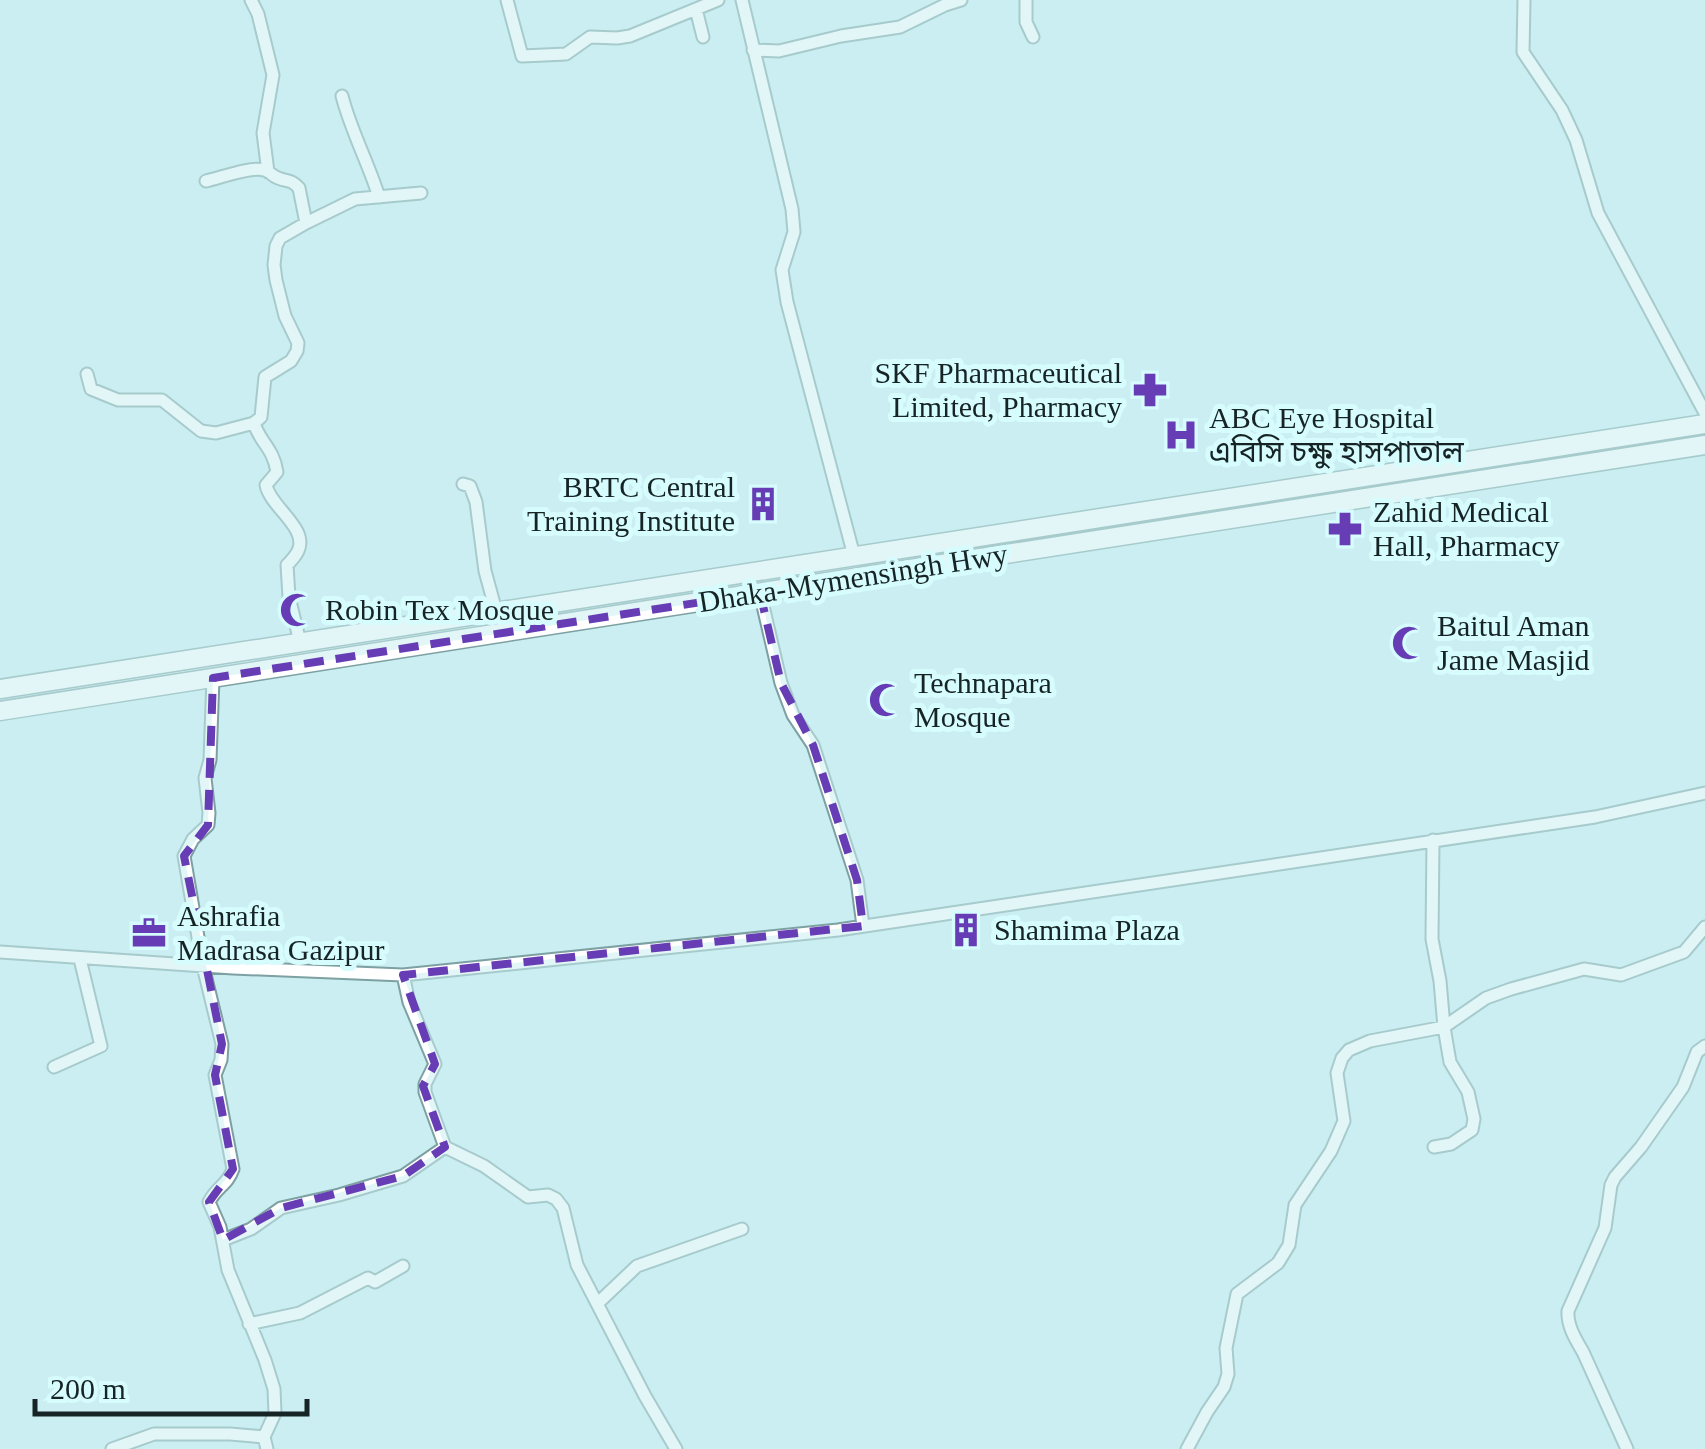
<svg xmlns="http://www.w3.org/2000/svg" width="1705" height="1449" font-family="'Times New Roman','Noto Sans Bengali',serif">
  <rect width="100%" height="100%" fill="#caeef1"/>
  <g fill="none" stroke-linecap="round" stroke-linejoin="round">
    <g stroke="#7da0a2" stroke-width="15">
      <path id="minor" d="M251 0 258 14 273 75 263 133 268 172
        M507 0 522 56 566 54 590 37 617 38 630 36 718 0
        M742 0 792 209 794 232 782 270 787 302 854 556
        M1026 0V22L1033 37
        M1524 0 1523 52 1562 110 1576 140 1598 213 1705 413
        M696 9 703 37
        M753 50 779 51 841 36 900 27 945 5 961 0
        M342 96C351 131 368 162 379 197
        M206 181C220 178 251 166 264 170 272 172 270 175 278 178 288 182 291 179 299 188L306 223
        M87 374 91 389 118 400H162L201 431 216 433 254 423
        M463 484 470 486 476 502 485 571 496 611
        M760 593 781 683 793 715 813 745 857 880 863 926
        M300 642 289 597 287 565C291 561 295 557 298 551 309 528 270 507 266 485L277 472C273 447 260 443 254 423L261 417 265 377 291 361 297 351 298 343 285 316 276 280 274 265 276 246 280 238 306 223 355 199 421 193
        M213 678 210 760 205 778 209 813 208 825 193 839 184 856 203 966 222 1044 221 1060 215 1075 233 1169C227 1186 217 1186 209 1202L220 1227 228 1270 265 1360 274 1389 275 1413 264 1437 267 1449
        M1433 840 1432 939 1440 981 1444 1027 1450 1062 1468 1092 1474 1119 1472 1130 1451 1144 1434 1147
        M0 952 233 968 403 975 838 930 1595 817 1705 793
        M403 975 409 1002 435 1064 425 1084V1092L445 1147
        M54 1067 101 1046 80 959
        M223 1240 251 1229 281 1208 339 1195 403 1176 445 1147 484 1166 528 1197 548 1195 556 1199 563 1208 577 1265 645 1396 676 1449
        M598 1303 637 1266 742 1229
        M249 1324 300 1313 368 1278 375 1282 403 1266
        M112 1449 154 1434H230L264 1437
        M1187 1449 1207 1412 1224 1387 1228 1374 1226 1348 1237 1294 1278 1263 1289 1245 1295 1205 1331 1151 1344 1121 1337 1073 1342 1058 1349 1050 1370 1041 1444 1027 1486 998 1511 989 1584 969 1621 975 1684 952 1705 927
        M1627 1449 1583 1352C1576 1340 1567 1326 1568 1311L1605 1228 1611 1185 1615 1177 1641 1147 1683 1087 1697 1052 1705 1046"/>
    </g>
    <g stroke="#7da0a2" stroke-width="21">
      <path id="highway" d="M0 689 1705 424
        M0 711 1705 445"/>
    </g>
    <use href="#minor" stroke="#fff" stroke-width="11"/>
    <use href="#highway" stroke="#fff" stroke-width="18"/>
  </g>
  <path d="M0 0H1705V1449H0ZM760 593 781 683 813 745 857 880 863 926 403 975 435 1064 423 1086 445 1147 403 1176 281 1208 223 1240 209 1202 233 1169 215 1075 222 1044 184 856 208 825 213 678Z" fill="#caeef1" fill-opacity=".55" fill-rule="evenodd"/>
  <path fill="none" stroke="#673db5" stroke-width="8" stroke-dasharray="20 12" stroke-linejoin="round" d="M760 593 781 683 813 745 857 880 863 926 403 975 435 1064 423 1086 445 1147 403 1176 281 1208 223 1240 209 1202 233 1169 215 1075 222 1044 184 856 208 825 213 678Z"/>
  <defs>
    <g id="pharmacy-bare" transform="scale(2.7)"><path d="M-2-6h4v4h4v4h-4v4h-4v-4h-4v-4h4Z" fill="#673db5" stroke="#d7fcfe" stroke-width="2.5" paint-order="stroke"/></g>
    <g id="hospital-bare" transform="scale(2.7)"><path d="M-5-5h3v3.5h4V-5h3V5h-3V1.5h-4V5h-3Z" fill="#673db5" stroke="#d7fcfe" stroke-width="2.5" paint-order="stroke"/></g>
    <g id="building-bare" transform="scale(2.7)"><path d="M-4-6H4V6H1V3H-1V6H-4ZM-2.5-4.3h1.7v1.8h-1.7ZM.8-4.3h1.7v1.8H.8ZM-2.5-1h1.7V.8h-1.7ZM.8-1h1.7V.8H.8Z" fill="#673db5" stroke="#d7fcfe" stroke-width="2.5" paint-order="stroke"/></g>
    <g id="mosque-bare" transform="scale(2.7)"><path d="M3.5-4.9A6 6 0 1 0 3.5 4.9A5 5 0 1 1 3.5-4.9Z" fill="#673db5" stroke="#d7fcfe" stroke-width="2.5" paint-order="stroke"/></g>
    <g id="office-bare" transform="scale(2.7)"><path d="M-6-3h4V-5.5h4V-3h4V5H-6ZM-1-4.5V-3h2v-1.5ZM-6 0V1H6V0Z" fill="#673db5" stroke="#d7fcfe" stroke-width="2.5" paint-order="stroke"/></g>
  </defs>
  <g fill-rule="evenodd">
    <use href="#pharmacy-bare" x="1150" y="390"/>
    <use href="#hospital-bare" x="1181" y="435"/>
    <use href="#building-bare" x="763" y="504"/>
    <use href="#pharmacy-bare" x="1345" y="529"/>
    <use href="#mosque-bare" x="297" y="610"/>
    <use href="#mosque-bare" x="1409" y="643"/>
    <use href="#mosque-bare" x="886" y="700"/>
    <use href="#building-bare" x="966" y="930"/>
    <use href="#office-bare" x="149" y="933"/>
  </g>
  <g text-anchor="middle" stroke-width="10" stroke-linejoin="round" paint-order="stroke">
    <g font-size="30" fill="#162425" stroke="#d7fcfe" text-anchor="start">
      <text x="1122" y="383" text-anchor="end">SKF Pharmaceutical<tspan x="1122" dy="34">Limited, Pharmacy</tspan></text>
      <text x="1209" y="428">ABC Eye Hospital<tspan x="1209" dy="34">এবিসি চক্ষু হাসপাতাল</tspan></text>
      <text x="735" y="497" text-anchor="end">BRTC Central<tspan x="735" dy="34">Training Institute</tspan></text>
      <text x="1373" y="522">Zahid Medical<tspan x="1373" dy="34">Hall, Pharmacy</tspan></text>
      <text x="325" y="620">Robin Tex Mosque</text>
      <text x="1437" y="636">Baitul Aman<tspan x="1437" dy="34">Jame Masjid</tspan></text>
      <text x="914" y="693">Technapara<tspan x="914" dy="34">Mosque</tspan></text>
      <text x="177" y="926">Ashrafia<tspan x="177" dy="34">Madrasa Gazipur</tspan></text>
      <text x="994" y="940">Shamima Plaza</text>
    </g>
    <g font-size="30" fill="#162425" stroke="#d7fcfe">
      <text transform="translate(853 578) rotate(-9)" y="10">Dhaka-Mymensingh Hwy</text>
    </g>
  </g>
  <path d="M35 1399v15h272v-15" fill="none" stroke="#162425" stroke-width="5"/>
  <text x="50" y="1399" font-size="30" fill="#162425" stroke="#d7fcfe" stroke-width="8" paint-order="stroke">200 m</text>
</svg>
